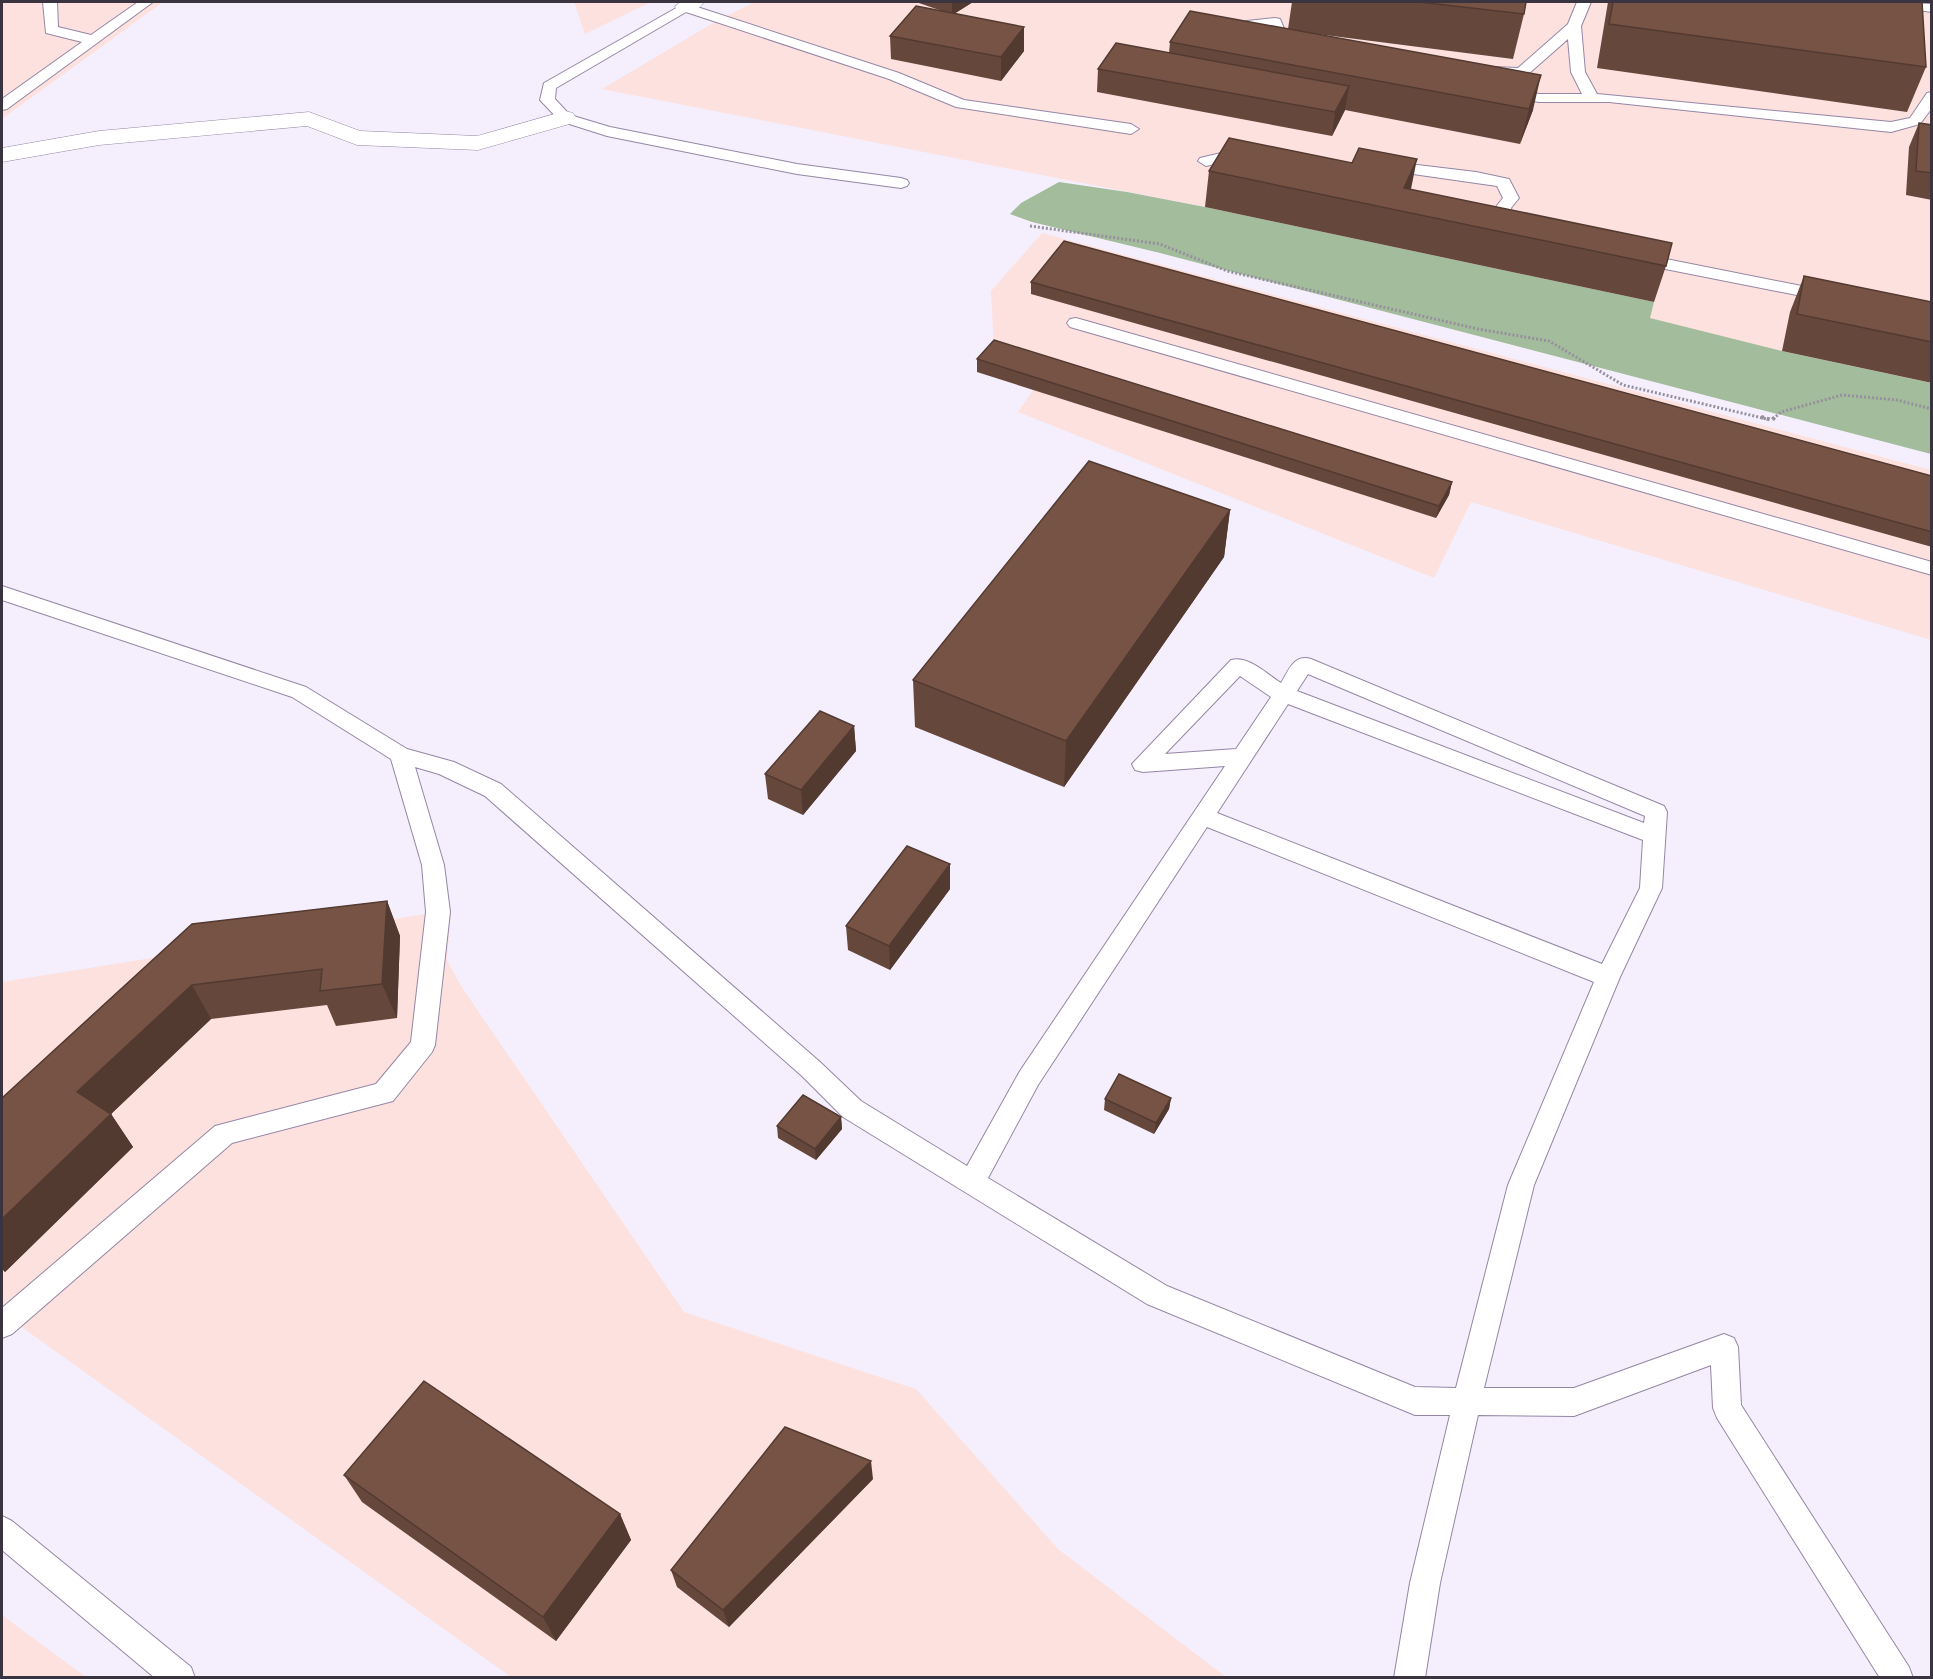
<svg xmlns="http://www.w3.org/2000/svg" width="1933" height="1679" font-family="'Sofia Sans Condensed',sans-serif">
  <rect width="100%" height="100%" fill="#f5effd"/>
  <path fill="#fce1df" d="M2 2H163L2 119Z
    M574 2H651L585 34Z
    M755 2H1931V383L1782 351 1649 318 1653 302 1205 207 602 89 718 20Z
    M1042 233 1931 470V640L1471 502 1434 578 1018 412 1033 390 977 372 994 352 991 291Z
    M438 912H451L447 960 461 986 684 1312 916 1389 1058 1549 1226 1677H511L2 1313V982Z
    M2 1615 86 1677H2Z"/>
  <path fill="#a3bc9c" d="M1059 182 1127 192 1205 207 1654 302 1650 318 1782 351 1931 383V454L1160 253 1032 222 1010 214 1021 203Z"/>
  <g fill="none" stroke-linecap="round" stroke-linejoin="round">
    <g stroke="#9486a5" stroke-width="2">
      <path id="lane" d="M43 2H57L58 27 91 35 138 2H153L7 109 2 110V99L82 42 46 33Z
        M1577 2H1591L1581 26 1585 72 1597 94 1891 122 1910 118 1927 93 1932 92V108L1920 124 1891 132 1609 102H1539L1501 95 1499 92 1506 88 1539 94H1582L1571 72 1568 39 1526 76 1494 75 1487 71 1494 67 1518 68 1568 24Z
        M1882 2 1932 4V12L1889 6Z
        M685 3 899 73 964 100 1131 124 1139 129 1131 134 956 107 889 79 686 12 556 88 555 99 570 115 610 127 797 164 901 178 907 180 909 183 907 186 901 188 797 174 607 136 560 121 540 100 544 83Z
        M1275 18 1280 19 1285 31 1304 36 1306 39 1304 42 1299 43 1274 37 1270 27 1229 31 1222 27 1229 23Z
        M1247 147 1255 152 1252 155 1206 166 1198 161 1200 158Z
        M1384 161 1476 172 1509 179 1519 198 1511 208 1515 224 1524 231 1516 236C1499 232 1498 224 1495 208L1503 198 1497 186 1378 169 1376 166Z
        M1636 253 1827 291 1833 292 1835 296 1833 300 1827 301 1630 262 1628 258Z
        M1076 318 1932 562V575L1070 327 1067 323 1070 319Z
        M2 586 306 687 407 749 454 762 501 784 820 1062 861 1101 967 1166 1020 1071 1225 766 1143 772 1135 770 1132 764 1231 660C1248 655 1267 674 1281 683 1289 670 1294 654 1311 659L1664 806 1667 812 1662 888 1620 977 1534 1185 1484 1388H1574L1724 1334 1734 1338 1738 1347 1741 1405 1909 1667 1913 1678H1880L1717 1418 1713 1408 1711 1365 1574 1416 1478 1415 1440 1583 1425 1678H1394L1410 1583 1450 1415H1415L1147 1304 843 1117 802 1076 485 796 439 774 415 767 444 865 450 912 435 1045 432 1052 393 1101 232 1143 12 1334 2 1338V1308L215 1126 376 1084 411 1042 426 912 422 865 391 759 292 697 2 600ZM1308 674 1645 816 1644 823 1297 691ZM1240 676 1271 697 1236 749 1165 754ZM1288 704 1643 840 1640 888 1602 964 1217 813ZM1207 827 1594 982 1508 1185 1456 1388 1415 1387 1167 1286 988 1178 1038 1085Z
        M2 1516 12 1521 191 1667 195 1678H155L2 1550Z"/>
    </g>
    <g stroke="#9486a5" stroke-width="1">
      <path id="street" d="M680 2H704C698 11 688 14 678 11L675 7Z
        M565 111 573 113 576 118 573 123 478 150 357 145 307 126 99 145 2 162V148L99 131 309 112 360 131 477 136Z"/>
    </g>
    <path stroke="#96909d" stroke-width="3" stroke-dasharray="2 2" stroke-linecap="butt" d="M1030 226 1160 244 1227 271 1478 329 1549 341 1623 385 1767 419
      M1773 419 1781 412 1842 395 1897 400 1932 409"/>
    <path stroke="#96909d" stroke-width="4" stroke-dasharray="3 3" stroke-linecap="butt" d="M1761 417 1772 420 1775 417"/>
    <use href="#lane" fill="#fff" fill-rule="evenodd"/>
    <use href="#street" fill="#fff" fill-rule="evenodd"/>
  </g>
  <path fill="#66473c" d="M916 2H973L954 14 1024 51 1001 81 891 59 890 36 945 12Z
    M1292 2H1526L1524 14 1513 59 1309 33 1533 110 1520 144 1345 110 1332 136 1097 92 1098 69 1169 53 1170 42 1288 29Z
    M1608 2H1922L1926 67 1907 112 1597 68Z
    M1919 123 1932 125V200L1906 195 1909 147Z
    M1209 171 1411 189 1666 266 1654 302 1205 207Z
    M1804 276 1932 302V383L1782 351 1790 312Z
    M1031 282 1932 476V547L1031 294Z
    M977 359 1452 482 1449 495 1436 518 977 372Z
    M1230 510 1224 557 1064 787 915 727 913 680Z
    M854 726 856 751 803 815 768 799 765 774Z
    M950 889 890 970 848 950 846 926Z
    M387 901 400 936 397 1018 336 1026 327 1005 211 1019 111 1114 133 1147 5 1272 2 1269V1098L192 924Z
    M1171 1098 1169 1109 1154 1134 1104 1110 1105 1099Z
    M841 1117 842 1129 816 1160 778 1138 777 1126Z
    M344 1475 620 1514 631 1540 556 1641 362 1502Z
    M873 1479 729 1627 677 1587 671 1570Z"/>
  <path fill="#533a31" d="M952 2H973L952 15Z
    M1024 27V51L1001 81V57Z
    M1541 75 1533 110 1520 144 1529 109Z
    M1349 86 1345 110 1332 136 1335 112Z
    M1417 159 1410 194 1404 188Z
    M1452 482 1449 495 1436 518 1439 506Z
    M1230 510 1224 557 1064 787 1066 741Z
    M854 726 856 751 803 815 801 790Z
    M950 864V889L890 970 889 946Z
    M387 901 400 936 397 1018 382 984Z
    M192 985 211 1019 111 1114 133 1147 5 1272 2 1268V1219L77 1092Z
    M1171 1098 1169 1109 1154 1134 1156 1123Z
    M841 1117 842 1129 816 1160 815 1149Z
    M871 1461 873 1479 729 1627 723 1610Z
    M620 1514 631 1540 556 1641 543 1617Z"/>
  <path fill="#775346" stroke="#533a31" stroke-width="1.5" d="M1419 2H1526L1524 14Z
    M1613 2H1922L1926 67 1609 24Z
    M916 6 1024 27 1001 57 890 36Z
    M1190 11 1541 75 1529 109 1170 42Z
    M1116 43 1349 86 1335 112 1098 69Z
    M1919 123 1932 125V173L1916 171Z
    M1229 138 1352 163 1359 148 1417 159 1404 188 1672 243 1666 266 1209 171Z
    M1064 241 1932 476V532L1031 282Z
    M1804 276 1932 302V342L1797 314Z
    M994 340 1452 482 1439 506 977 359Z
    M1089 461 1230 510 1066 741 913 680Z
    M820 711 854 726 801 790 765 774Z
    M907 846 950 864 889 946 846 926Z
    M387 901 382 984 320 991 322 969 192 985 77 1092 111 1114 2 1219V1098L192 924Z
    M1119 1074 1171 1098 1156 1123 1105 1099Z
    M803 1095 841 1117 815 1149 777 1126Z
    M424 1381 620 1514 543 1617 344 1475Z
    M785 1427 871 1461 723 1610 671 1570Z"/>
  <rect width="1933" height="1679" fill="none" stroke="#3a3441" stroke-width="6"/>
</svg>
